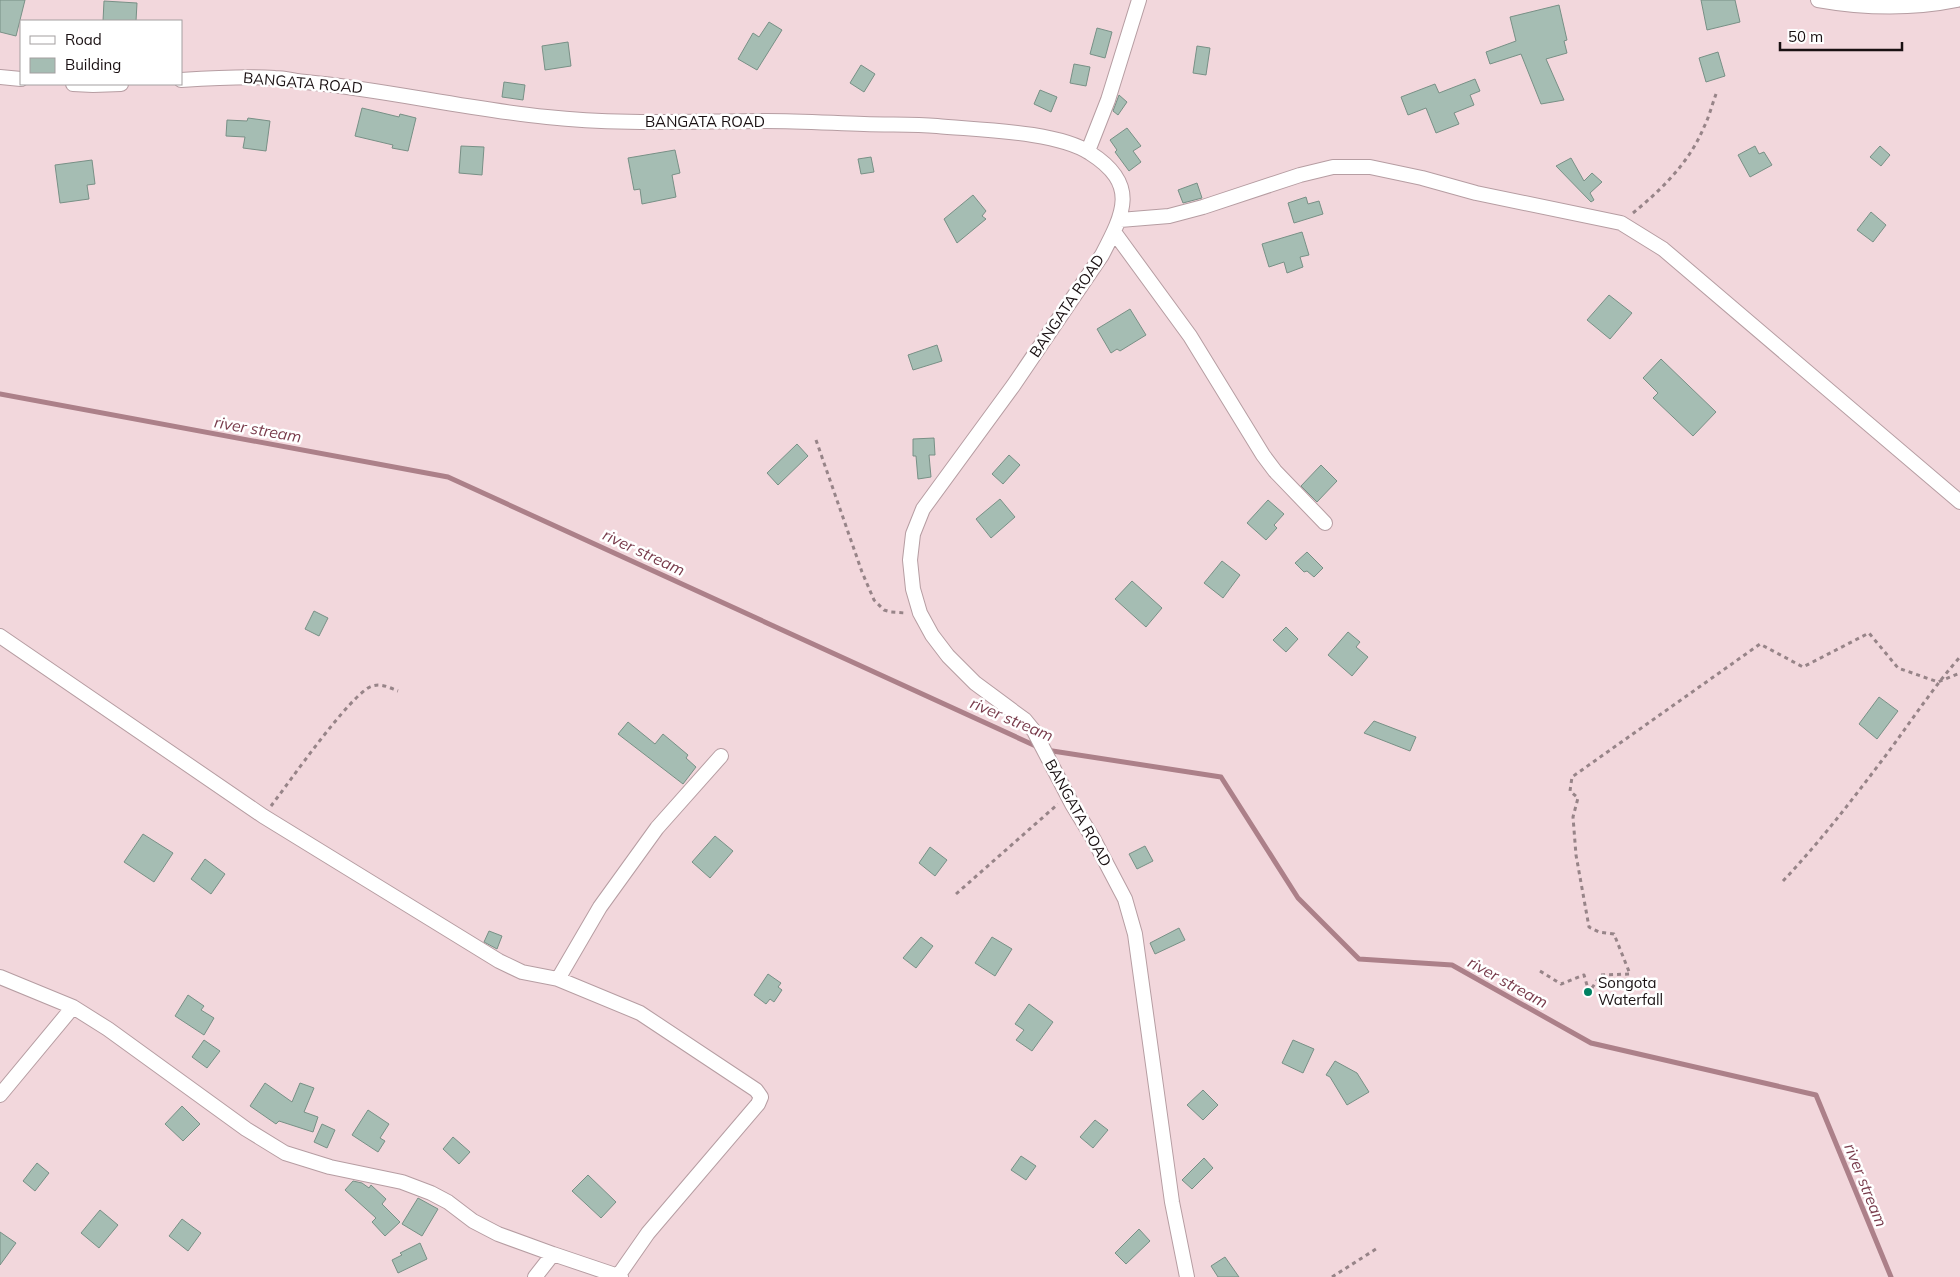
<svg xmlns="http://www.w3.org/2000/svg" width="1960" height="1277" font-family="Mulish,sans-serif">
  <rect width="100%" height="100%" fill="#f2d7dc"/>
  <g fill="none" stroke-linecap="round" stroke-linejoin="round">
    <path stroke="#ac8089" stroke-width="5" d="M0 394 448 477 1038 747
      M1046 750 1221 777 1298 898 1359 959 1452 965 1591 1043 1816 1095 1891 1277"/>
  </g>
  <path fill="#a5bdb3" stroke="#789086" d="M0 0H25L16 36 0 32Z
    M1701 0H1735L1740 22 1707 30Z
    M104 1 137 3 136 21H103Z
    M1559 5 1567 40 1564 41 1567 53 1546 59 1564 100 1541 104 1521 54 1490 64 1486 52 1516 41 1510 17Z
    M769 22 782 30 757 70 738 59 753 33 759 37Z
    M1097 28 1112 32 1105 58 1090 54Z
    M568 42 571 66 545 70 542 46Z
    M1197 46 1210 48 1206 75 1193 73Z
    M1718 52 1725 76 1706 82 1699 58Z
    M1074 64 1090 67 1086 86 1070 83Z
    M861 65 875 74 864 92 850 83Z
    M1475 79 1480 91 1470 95 1474 105 1454 113 1459 124 1436 133 1426 108 1408 115 1401 97 1435 84 1439 93Z
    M504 82 525 85 523 100 502 97Z
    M1040 90 1057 97 1051 112 1034 104Z
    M1119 95 1127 102 1118 115 1113 111Z
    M362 108 399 117 400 114 416 118 408 151 392 148 393 145 355 136Z
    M248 118 270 121 266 151 243 148 245 137 226 136 227 120 247 121Z
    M1127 128 1141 146 1133 151 1141 162 1129 171 1115 152 1117 150 1110 140Z
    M461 146 484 147 482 175 459 173Z
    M1755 146 1759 154 1764 152 1772 165 1750 177 1738 155Z
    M1880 146 1890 155 1881 166 1870 157Z
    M675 150 680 173 672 175 676 197 642 204 640 189 634 190 628 158Z
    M871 157 874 172 861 174 858 159Z
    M1571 158 1584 181 1592 173 1602 182 1590 193 1594 200 1591 202 1556 166Z
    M92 160 95 184 87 185 89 199 60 203 55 165Z
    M1197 183 1202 198 1183 203 1178 190Z
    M973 195 986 211 982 216 986 219 957 243 944 219Z
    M1306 197 1308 204 1319 201 1323 214 1294 223 1288 203Z
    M1871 212 1886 225 1873 242 1857 230Z
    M1302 232 1309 255 1300 257 1303 267 1287 273 1284 262 1269 267 1262 244Z
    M1609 295 1632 313 1610 339 1587 320Z
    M1130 309 1146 335 1120 351 1117 349 1111 353 1097 329Z
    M937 345 942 361 913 370 908 355Z
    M1661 359 1716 412 1693 436 1653 398 1658 393 1643 378Z
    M934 438 935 455H929L931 477 918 479 916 456H913V439Z
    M797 444 808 456 778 485 767 473Z
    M1009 455 1020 465 1003 484 992 474Z
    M1321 465 1337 481 1317 502 1301 486Z
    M1000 499 1015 517 991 538 976 519Z
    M1268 500 1284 514 1274 525 1277 528 1266 540 1247 523Z
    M1307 552 1323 568 1314 577 1307 571 1304 572 1295 563Z
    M1222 561 1240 575 1223 598 1204 583Z
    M1132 581 1162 608 1146 627 1115 599Z
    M314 611 328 618 319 636 305 629Z
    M1286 627 1298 639 1286 652 1273 640Z
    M1348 632 1360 642 1356 647 1368 657 1352 676 1328 655Z
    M1879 697 1898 711 1877 739 1859 724Z
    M1374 721 1416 737 1410 751 1364 733Z
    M628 722 655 744 663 734 688 755 686 758 696 767 683 784 618 734Z
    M143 834 173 853 154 882 124 862Z
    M715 836 733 851 710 878 692 862Z
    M1145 846 1153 861 1137 869 1129 854Z
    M930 847 947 860 935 876 919 863Z
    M205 859 225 874 211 894 191 879Z
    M1179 928 1185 940 1155 954 1150 943Z
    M489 931 502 936 497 949 484 942Z
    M921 937 933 946 916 968 903 958Z
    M992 937 1012 949 995 976 975 963Z
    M768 974 781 983 778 987 782 990 774 1002 770 999 766 1004 754 995Z
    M188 995 204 1006 201 1010 214 1018 204 1035 175 1016Z
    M1029 1004 1053 1022 1032 1051 1016 1040 1024 1030 1015 1024Z
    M204 1040 220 1051 207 1068 192 1057Z
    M1293 1040 1314 1049 1303 1073 1282 1063Z
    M1335 1061 1357 1073 1369 1092 1347 1105 1330 1077 1326 1075Z
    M265 1083 292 1102 300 1083 314 1088 304 1112 318 1117 313 1132 279 1121 276 1124 250 1106Z
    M1203 1090 1218 1105 1203 1120 1187 1105Z
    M182 1106 200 1124 183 1141 165 1124Z
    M368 1110 389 1124 380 1138 385 1141 378 1152 352 1135Z
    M1095 1120 1108 1130 1093 1148 1080 1137Z
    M322 1124 335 1130 327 1148 314 1142Z
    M453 1137 470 1152 459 1164 443 1149Z
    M1021 1156 1036 1166 1026 1180 1011 1170Z
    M1204 1158 1213 1168 1192 1189 1182 1180Z
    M37 1163 49 1173 35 1191 23 1181Z
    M588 1175 616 1202 601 1218 572 1191Z
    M353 1181 362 1183 369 1188 371 1185 386 1199 382 1204 400 1222 385 1236 372 1222 376 1218 345 1190Z
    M418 1198 438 1209 422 1236 402 1224Z
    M100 1210 118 1225 99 1248 81 1233Z
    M182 1219 201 1233 188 1251 169 1236Z
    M1139 1229 1150 1241 1126 1264 1115 1253Z
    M0 1232 16 1243 0 1265Z
    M420 1243 427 1259 398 1273 392 1260 402 1255 400 1253Z
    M1225 1257 1239 1277H1218L1211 1266Z"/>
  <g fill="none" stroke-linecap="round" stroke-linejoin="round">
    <g stroke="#b69da2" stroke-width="16">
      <path id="minor" d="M1818 0C1863 8 1913 9 1957 0
        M0 77 21 79
        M181 80C212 78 244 76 275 78 285 78 295 81 306 82 387 90 466 109 547 117 620 125 693 121 766 121 799 121 832 123 864 124 889 125 913 124 937 126 978 130 1057 131 1090 153 1139 184 1124 213 1102 255L1013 386 923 509 913 534 910 560 913 589 920 613 932 635 948 656 975 683 1025 720 1034 731 1072 804 1094 840 1125 899 1135 934 1172 1202 1187 1277
        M73 84 93 85 121 84
        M1088 151 1108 100 1139 0
        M1120 220 1169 216 1203 207 1300 175 1333 167H1370L1422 178 1476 193 1621 223 1663 249 1960 502
        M1114 232 1190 336 1263 455 1275 471 1325 523
        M0 636 263 816 499 961 522 972 558 979 640 1013 756 1090 761 1097 758 1104 648 1233 618 1276
        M0 977 73 1007 108 1029 246 1129 285 1153 330 1167 402 1182 431 1193 448 1202 473 1221 498 1234 553 1254 621 1277
        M558 979 600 907 657 828 721 756
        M0 1095 73 1007
        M535 1277 553 1254"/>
    </g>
    <path stroke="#978488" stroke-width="3" stroke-dasharray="4 4" stroke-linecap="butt" d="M1633 213C1662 189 1689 163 1704 127 1709 117 1712 105 1716 94
      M816 440 862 572 874 600 884 610 891 612 905 613
      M271 806C288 784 351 693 372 686 382 683 390 688 398 691
      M1783 881C1818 844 1849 804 1880 763 1907 728 1930 691 1960 657
      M956 894 1058 804
      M1540 971 1561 984 1584 975 1589 992 1601 975 1630 974 1614 934 1599 932 1589 927 1576 855 1573 817 1578 798 1570 791 1572 777 1760 644 1803 667 1869 633 1898 668 1938 682 1960 673
      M1332 1277 1376 1249"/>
    <use href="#minor" stroke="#fff" stroke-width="14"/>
  </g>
  <circle fill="#008162" stroke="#fff" stroke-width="2" cx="1588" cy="992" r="5"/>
  <g text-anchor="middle" stroke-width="5" stroke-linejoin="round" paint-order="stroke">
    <g font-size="15" fill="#191012" stroke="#fff">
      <text transform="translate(303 83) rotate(5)" y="5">BANGATA ROAD</text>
      <text x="705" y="127">BANGATA ROAD</text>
      <text transform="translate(1067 306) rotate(-56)" y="5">BANGATA ROAD</text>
      <text transform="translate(1078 813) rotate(61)" y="5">BANGATA ROAD</text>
    </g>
    <g font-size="15" fill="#191012" stroke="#fff" text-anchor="start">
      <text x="1598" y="988">Songota<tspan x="1598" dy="17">Waterfall</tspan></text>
    </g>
    <g font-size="16" font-style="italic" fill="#783b4b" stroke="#fff">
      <text transform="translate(258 429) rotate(10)" y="6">river stream</text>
      <text transform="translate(644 552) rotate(25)" y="6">river stream</text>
      <text transform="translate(1012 719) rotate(23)" y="6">river stream</text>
      <text transform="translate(1508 982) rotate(29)" y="6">river stream</text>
      <text transform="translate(1866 1185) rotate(68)" y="6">river stream</text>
    </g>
  </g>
  <rect x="20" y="20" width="162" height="65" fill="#ffffff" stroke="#a39fa0"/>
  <rect x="30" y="36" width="25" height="8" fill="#ffffff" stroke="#a39fa0"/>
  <text x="65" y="45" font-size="15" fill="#191012">Road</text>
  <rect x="30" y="58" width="25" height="15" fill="#a5bdb3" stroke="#a39fa0"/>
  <text x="65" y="70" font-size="15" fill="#191012">Building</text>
  <path d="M1780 42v8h122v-8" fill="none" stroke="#191012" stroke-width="2.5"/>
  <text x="1788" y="42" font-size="15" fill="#191012" stroke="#ffffff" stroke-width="4" paint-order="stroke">50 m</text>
</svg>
